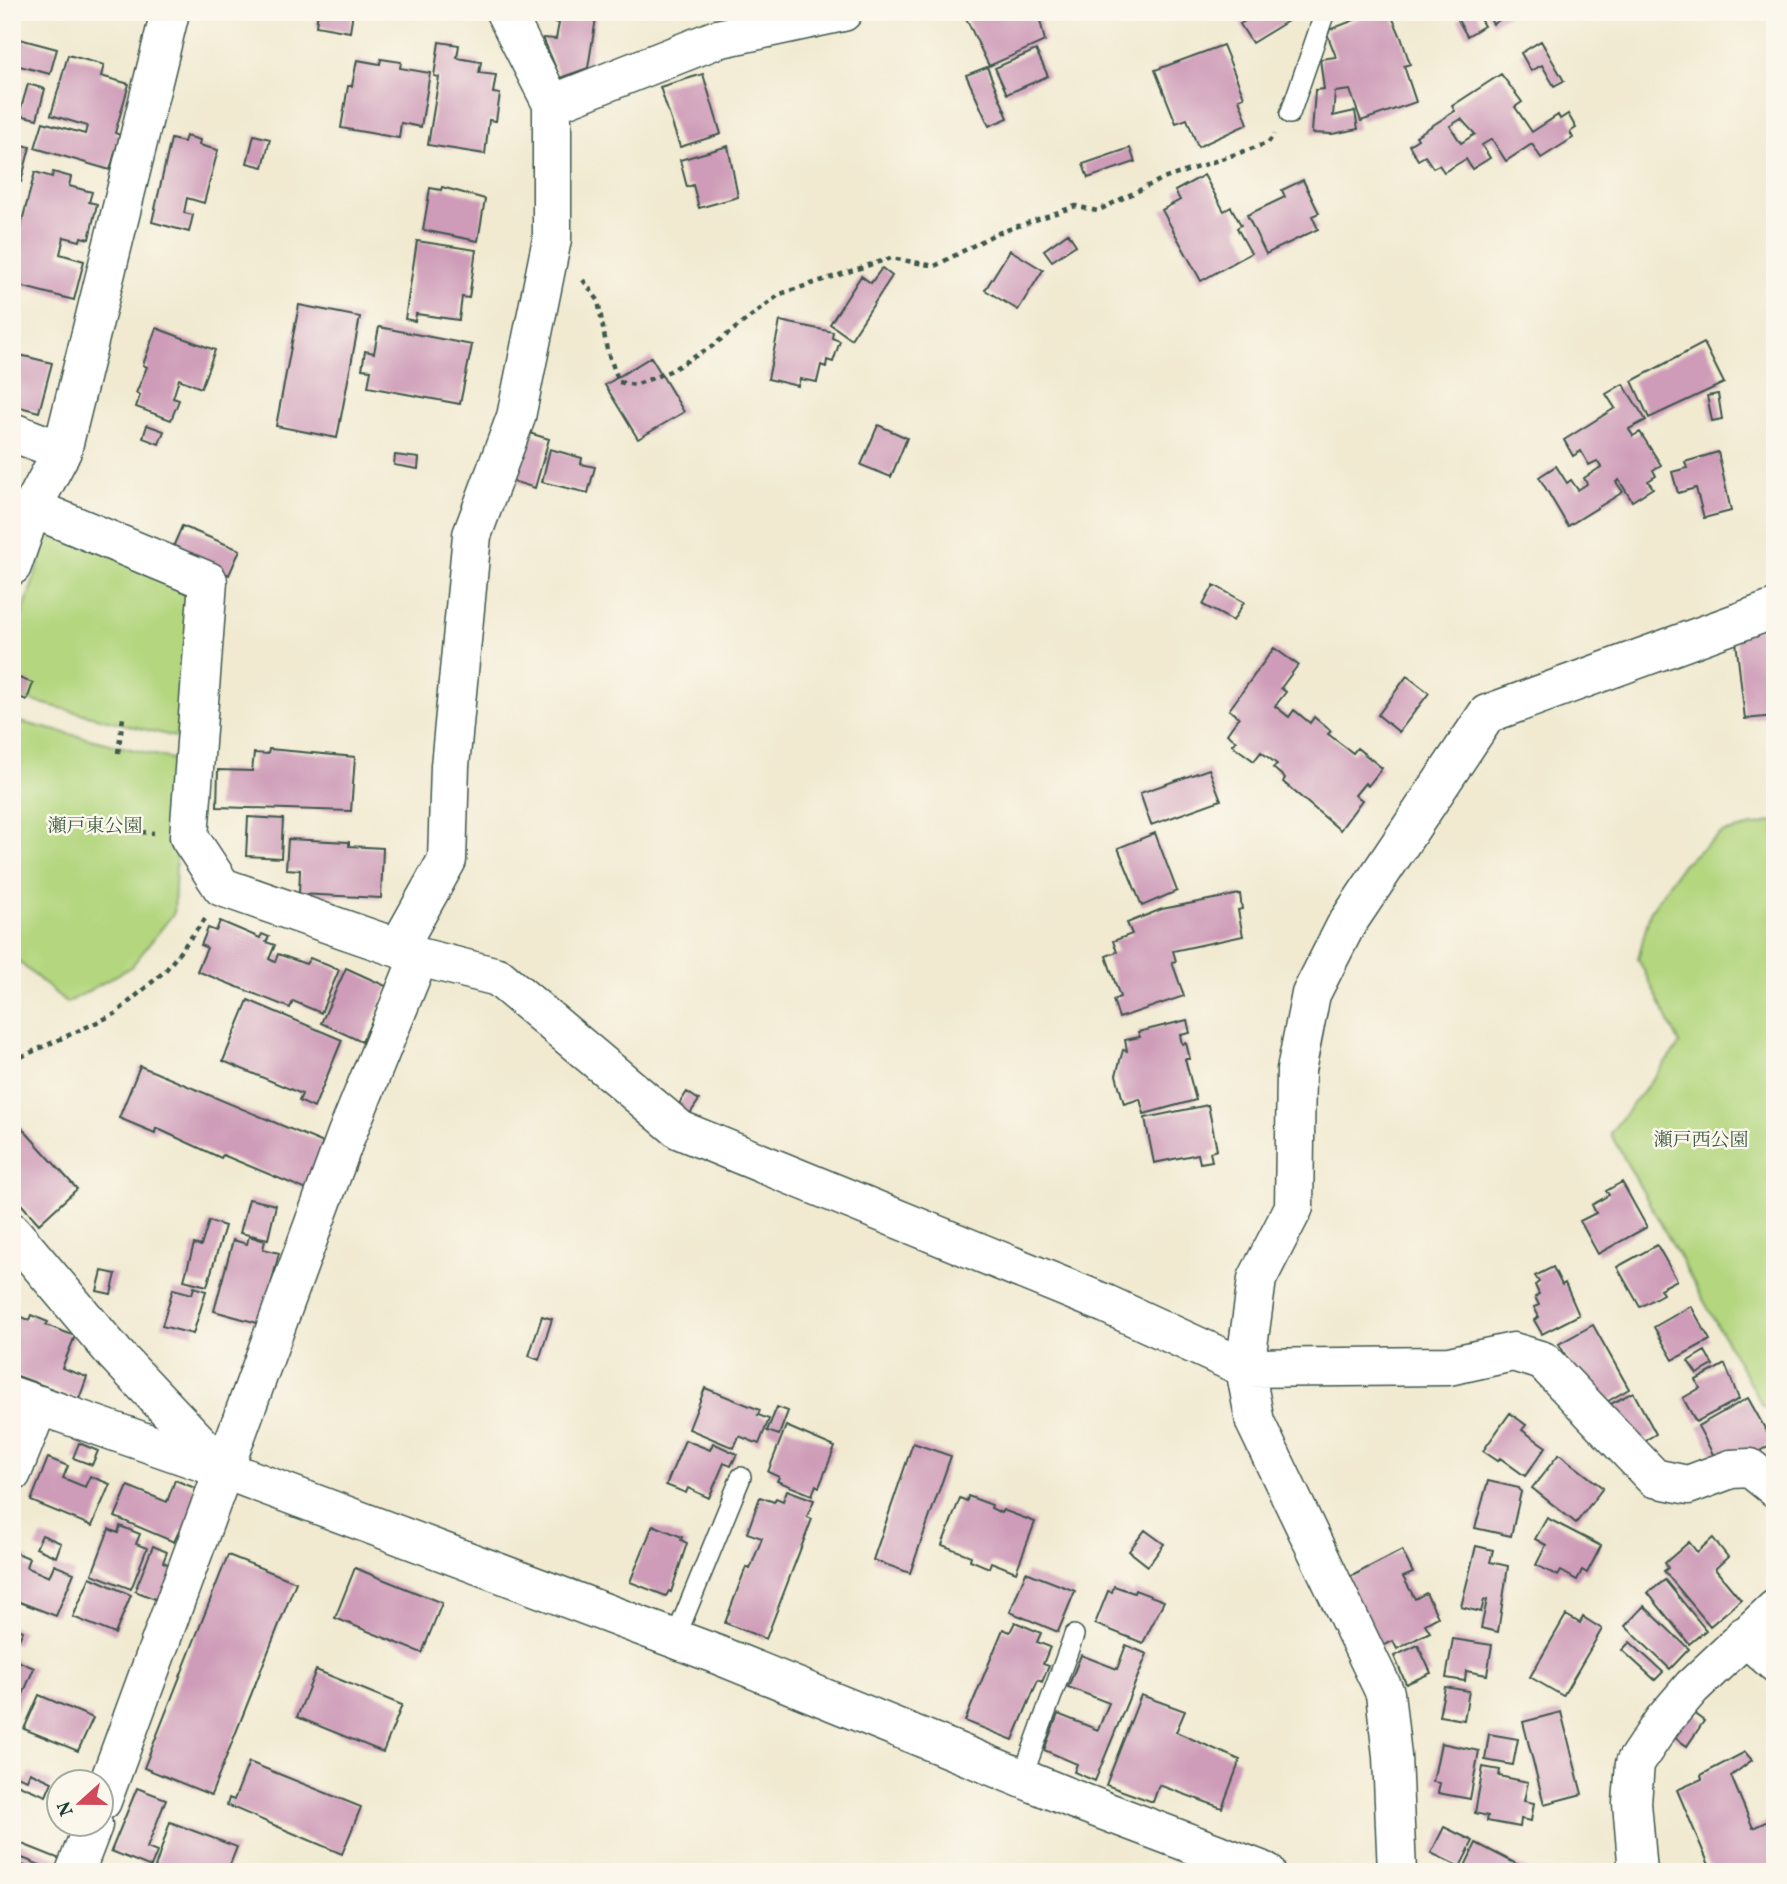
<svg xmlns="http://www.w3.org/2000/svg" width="1787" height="1884" font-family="Vollkorn,'Noto Serif JP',serif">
  <rect width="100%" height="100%" fill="#fbf7ec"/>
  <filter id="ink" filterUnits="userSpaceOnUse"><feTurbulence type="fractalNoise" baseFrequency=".0143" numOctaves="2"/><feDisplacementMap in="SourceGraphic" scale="14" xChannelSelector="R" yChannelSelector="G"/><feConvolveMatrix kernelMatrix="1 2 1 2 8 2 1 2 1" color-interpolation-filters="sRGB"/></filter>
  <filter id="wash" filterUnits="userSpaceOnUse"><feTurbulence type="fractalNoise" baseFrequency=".00686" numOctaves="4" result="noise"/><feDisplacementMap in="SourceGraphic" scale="28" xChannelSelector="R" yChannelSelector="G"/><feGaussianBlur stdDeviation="1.57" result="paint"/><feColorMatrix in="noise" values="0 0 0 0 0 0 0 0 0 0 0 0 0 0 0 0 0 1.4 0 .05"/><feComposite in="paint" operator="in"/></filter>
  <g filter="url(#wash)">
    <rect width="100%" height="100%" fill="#f1ead1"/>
    <path fill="#b3d67e" stroke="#698a59" stroke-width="2" d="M51 526 197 597 183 739 12 696V647Z
      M12 720 180 761 174 913 131 967 67 1003 12 956Z
      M1775 821V1413L1762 1405 1610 1133 1680 1044 1638 959 1650 912 1682 864 1722 833Z"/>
    <g id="blocks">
      <path fill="#ce9bb8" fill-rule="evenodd" d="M318 12H353L350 32 316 26Z
        M549 12H597L588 68 560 78 543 38 556 39 559 23 548 21Z
        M963 12H1038L1045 41 989 66Z
        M1260 12H1283L1288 21 1252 43 1240 24Z
        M1375 12H1390L1401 37 1410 64 1404 66 1416 102 1361 121 1350 90 1335 92 1333 116 1355 111 1358 129 1332 134 1312 133 1315 90 1324 89 1320 59 1336 57 1326 31Z
        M1470 12H1476L1484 26 1467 36 1458 20Z
        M1486 12H1512L1493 24Z
        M12 37 57 49 50 74 12 64Z
        M1541 41 1564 81 1554 86 1542 65 1531 71 1521 53Z
        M439 42 459 45 457 58 481 62 479 73 496 75 493 93 500 94 496 121 489 120 485 154 428 145 439 77 434 76Z
        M1223 45 1244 97 1239 99 1248 124 1198 147 1187 119 1176 123 1155 70Z
        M1036 50 1048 76 1007 94 995 68Z
        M68 55 104 65 101 76 129 84 115 133 120 135 110 170 35 148 43 122 85 134 87 126 51 115Z
        M381 59 401 62 400 68 430 73 421 127 401 123 399 138 341 128 348 86H352L357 60 380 64Z
        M987 67 1008 118 989 126 966 75Z
        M703 74 721 134 680 147 660 87Z
        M1501 74 1522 102 1515 107 1532 132 1558 115 1560 119 1568 114 1576 128 1570 132 1573 138 1541 158 1532 144 1506 161 1492 139 1482 145 1490 158 1472 169 1466 159 1444 172 1439 165 1433 168 1425 156 1418 160 1409 145 1418 139 1416 136 1455 111 1452 106ZM1461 119 1475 134 1461 143 1450 126Z
        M28 84 45 89 37 119 19 115Z
        M254 135 270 139 263 167 247 163Z
        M186 136 200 140 199 145 218 150 204 203 187 198 184 213 193 215 189 232 152 222 171 139 184 142Z
        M12 142 30 147 21 182 12 179Z
        M728 146 738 197 699 208 693 185 687 187 680 160Z
        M1130 148 1135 162 1088 178 1083 164Z
        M35 172 52 177 53 172 71 177 69 186 92 192 89 202 97 204 89 239 81 237 80 241 64 237 60 254 84 261 74 300 12 284V259Z
        M1204 175 1224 211 1231 207 1241 225 1237 228 1251 253 1201 281 1162 210 1180 200 1175 191Z
        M1303 180 1319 213 1312 216 1318 229 1266 254 1247 215 1285 197 1282 190Z
        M442 187 485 199 478 241 423 230 430 188 441 190Z
        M1068 233 1076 245 1052 261 1044 250Z
        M417 241 476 250 469 298 462 297 459 320 416 314 415 321 405 319Z
        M1010 250 1043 270 1018 310 985 290Z
        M882 268 892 276 851 339 830 324 861 276 871 283Z
        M299 305 360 317 337 438 276 426Z
        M780 321 833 332 832 338 840 341 833 362 827 360 826 367 821 365 817 382 800 379 798 386 768 379Z
        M379 327 472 345 460 404 368 387 371 370 362 369 365 351 374 353Z
        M156 328 215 350 201 388 179 379 173 398 179 400 171 420 136 407 140 395 136 393 147 367 143 365Z
        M1704 343 1724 383 1649 418 1632 381Z
        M12 353 52 363 39 412 12 405Z
        M651 357 684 412 638 439 605 385Z
        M1623 384 1646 420 1629 429 1633 436 1640 432 1661 465 1653 470 1656 476 1648 481 1653 488 1632 501 1619 480 1616 482 1623 492 1568 526 1539 477 1556 466 1567 483 1571 480 1578 490 1587 484 1584 478 1601 467 1597 461 1589 465 1581 451 1573 456 1564 440 1615 408 1606 394Z
        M1718 394 1722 419 1712 421 1707 396Z
        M147 425 164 431 159 444 143 438Z
        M502 425 549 439 535 488 487 473Z
        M878 425 907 438 891 477 861 465Z
        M550 449 582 458 581 464 595 467 588 493 542 482Z
        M1718 452 1731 511 1704 518 1696 488 1678 493 1672 472 1687 468 1685 462Z
        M395 455 419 458 418 469 394 465Z
        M182 526 240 550 229 575 173 547Z
        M1214 585 1244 602 1233 621 1203 605Z
        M1775 627V716L1745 719 1735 632Z
        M1274 648 1298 665 1281 688 1286 692 1275 706 1289 717 1294 710 1310 723 1314 717 1331 731 1328 734 1353 753 1357 748 1382 768 1368 786 1365 783 1355 795 1362 800 1340 830 1283 782 1285 778 1273 768 1277 764 1261 752 1254 761 1232 745 1236 741 1227 734 1239 717 1229 710Z
        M1407 676 1429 693 1399 732 1378 715Z
        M19 678 33 683 27 700 13 695Z
        M269 749 355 757 351 811 217 807 218 770 252 771 254 753 268 754Z
        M1209 769 1221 800 1151 825 1140 793Z
        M248 817 283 819 281 858 246 856Z
        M1155 833 1177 891 1142 906 1118 848Z
        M288 839 349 842V846L383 848 381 898 299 894 300 870 286 869Z
        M1240 894 1242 909 1238 910 1243 936 1173 951 1176 961 1172 962 1184 996 1119 1018 1113 1000 1120 997 1106 956 1117 952 1113 941 1132 934 1127 923 1162 909Z
        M220 921 260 938 262 934 269 937 266 942 275 945 269 959 275 962 278 954 306 964 310 958 339 970 321 1013 293 1001 290 1008 197 971 207 948 201 945 208 928 216 931Z
        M346 968 388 987 362 1042 321 1023Z
        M248 1000 342 1040 314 1108 299 1101 302 1094 223 1061Z
        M1187 1020 1190 1033 1180 1035 1182 1044 1186 1043 1190 1059H1185L1196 1100 1144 1114 1140 1099 1124 1104 1116 1075 1123 1050 1127 1051 1125 1040 1140 1037 1138 1032Z
        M140 1066 326 1144 307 1190 223 1155 221 1158 156 1128 155 1133 119 1118Z
        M687 1092 699 1100 685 1121 673 1113Z
        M1208 1105 1217 1150 1210 1152 1212 1161 1200 1163 1198 1154 1154 1163 1145 1118Z
        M12 1117 77 1189 39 1224 12 1194Z
        M1622 1182 1647 1227 1598 1254 1580 1221 1596 1213 1592 1205 1609 1195 1606 1191Z
        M249 1199 276 1205 268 1239 240 1233Z
        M209 1221 225 1226 207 1286 184 1280 194 1244 201 1246Z
        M249 1236 265 1241 263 1249 279 1253 261 1324 214 1311 233 1240 247 1244Z
        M1657 1245 1677 1280 1660 1289 1663 1294 1640 1307 1617 1267Z
        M1553 1267 1562 1285 1565 1283 1579 1315 1542 1334 1534 1320 1539 1317 1534 1307 1539 1305 1535 1297 1539 1294 1535 1285 1539 1282 1535 1276Z
        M102 1271 116 1274 111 1294 97 1291Z
        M194 1287 206 1291 193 1334 162 1326 173 1289 192 1294Z
        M1691 1306 1710 1340 1673 1360 1654 1327Z
        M12 1313 29 1320 31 1315 48 1322 46 1325 75 1336 62 1368 87 1377 79 1399 12 1374Z
        M542 1316 552 1319 539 1360 529 1356Z
        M1593 1325 1629 1389 1603 1404 1589 1398 1559 1344Z
        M1705 1351 1713 1365 1697 1374 1688 1361Z
        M1725 1364 1739 1399 1696 1422 1683 1398 1700 1388 1696 1380Z
        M705 1388 760 1410 758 1415 769 1419 759 1444 739 1436 734 1448 689 1429Z
        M1633 1392 1656 1434 1644 1441 1607 1406Z
        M1748 1398 1773 1443 1723 1473 1698 1426Z
        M777 1407 788 1411 779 1435 767 1431Z
        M1510 1413 1526 1425 1522 1430 1546 1447 1525 1476 1500 1458 1498 1461 1483 1451Z
        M786 1426 835 1447 819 1487 816 1485 812 1495 777 1481 779 1477 768 1472Z
        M685 1440 710 1450 713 1443 737 1454 731 1466 724 1463 709 1498 688 1488 686 1493 666 1485Z
        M79 1443 98 1451 92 1465 73 1458Z
        M913 1443 951 1456 910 1573 873 1560Z
        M1559 1454 1603 1488 1576 1523 1532 1488Z
        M48 1458 68 1466 63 1478 85 1487 90 1476 110 1484 92 1526 31 1501Z
        M175 1480 205 1492 191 1534 180 1529 174 1542 115 1517 128 1486 167 1502Z
        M1488 1481 1519 1488 1521 1492 1511 1536 1475 1528Z
        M787 1490 814 1500 807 1517 812 1519 766 1639 725 1623 746 1567 750 1569 762 1538 747 1533 760 1497 774 1502 776 1498 783 1501Z
        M968 1496 992 1505 991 1508 1001 1513 1003 1510 1035 1522 1016 1572 991 1562 989 1568 970 1560 971 1556 942 1545 960 1498 967 1501Z
        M1547 1518 1601 1546 1587 1573 1582 1570 1577 1580 1561 1571 1558 1576 1536 1565 1546 1545 1535 1539Z
        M653 1525 682 1537 681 1540 687 1543 671 1592 669 1591 666 1596 630 1582Z
        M120 1526 140 1534 136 1544 147 1548 131 1589 92 1574 109 1529 118 1533Z
        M1145 1530 1164 1544 1148 1566 1129 1551Z
        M42 1535 61 1543 56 1557 36 1548Z
        M1713 1538 1728 1557 1715 1569 1741 1600 1710 1626 1664 1571 1668 1568 1665 1563 1689 1542 1697 1552Z
        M153 1546 167 1552 163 1562 174 1567 170 1605 135 1591Z
        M1476 1546 1493 1550 1490 1562 1508 1566 1498 1632 1481 1628 1487 1600H1484L1481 1612 1461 1607Z
        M1402 1550 1413 1573 1403 1577 1415 1599 1426 1593 1438 1617 1425 1624 1430 1632 1397 1649 1393 1641 1379 1648 1344 1580Z
        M12 1551 29 1558 26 1567 49 1577 54 1565 74 1573 56 1616 12 1599Z
        M228 1555 296 1582 211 1795 144 1768Z
        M355 1568 442 1603 422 1653 335 1618Z
        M1026 1572 1075 1591 1058 1632 1010 1612Z
        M90 1577 131 1595 115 1634 73 1617Z
        M1665 1580 1706 1630 1689 1644 1648 1593Z
        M1114 1586 1134 1593 1135 1590 1164 1601 1143 1643 1095 1624 1108 1591 1112 1592Z
        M1644 1606 1689 1649 1670 1669 1625 1626Z
        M1566 1615 1580 1623 1583 1617 1602 1629 1563 1696 1530 1677Z
        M1015 1622 1041 1633 1037 1642 1050 1647 1043 1664 1049 1666 1042 1682 1038 1680 1013 1740 965 1721 1003 1629 1010 1632Z
        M12 1626 23 1631 17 1644 12 1642Z
        M1453 1639 1492 1645 1487 1675 1466 1671 1465 1681 1446 1678Z
        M1630 1642 1663 1672 1655 1680 1622 1650Z
        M1126 1645 1147 1654 1095 1781 1074 1772 1077 1764 1044 1750 1058 1714 1098 1730 1109 1703 1068 1687 1081 1655 1117 1669Z
        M1418 1645 1431 1673 1406 1684 1394 1656Z
        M13 1659 34 1668 16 1711 12 1709Z
        M316 1670 402 1705 383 1752 297 1717Z
        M1445 1687 1469 1691 1464 1720 1439 1716Z
        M39 1695 93 1718 78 1751 24 1729Z
        M1141 1695 1185 1711 1176 1732 1240 1760 1222 1808 1159 1785 1153 1802 1106 1785Z
        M1689 1710 1704 1721 1687 1746 1671 1735Z
        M1561 1712 1582 1794 1544 1804 1523 1722Z
        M1489 1734 1518 1739 1513 1765 1485 1760Z
        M1441 1743 1479 1751 1470 1799 1438 1793 1440 1783 1433 1782Z
        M1745 1752 1752 1760 1731 1776 1753 1828 1772 1819 1775 1826V1872H1712L1677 1790 1702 1779 1701 1775Z
        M249 1762 361 1807 342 1854 227 1805 229 1798 234 1800Z
        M1483 1767 1500 1770 1499 1776 1528 1782 1524 1801 1534 1803 1531 1821 1521 1819 1520 1827 1487 1821 1488 1816 1475 1813Z
        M30 1772 52 1782 46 1796 14 1783 17 1776 27 1780Z
        M137 1788 166 1799 147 1848 157 1852 151 1867 111 1851Z
        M170 1822 237 1847 227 1872H164L155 1868Z
        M1444 1827 1473 1841 1460 1867 1431 1853Z
        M12 1840 60 1859 55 1871 12 1854Z
        M1476 1843 1532 1872H1462Z
        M12 1861 40 1872H12Z"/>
    </g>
  </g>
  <g filter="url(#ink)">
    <use href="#blocks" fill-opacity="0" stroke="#3e574c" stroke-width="2"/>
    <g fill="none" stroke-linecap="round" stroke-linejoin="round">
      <g stroke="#3e574c" stroke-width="22">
        <path id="service" d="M1290 114 1325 12
          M675 1639 741 1477
          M1022 1778 1074 1635"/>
      </g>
      <g stroke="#3e574c" stroke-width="41">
        <path id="minor" d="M552 104 717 39 843 12
          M12 432 62 451
          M32 508 208 581 189 837 222 887 398 948
          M12 566 32 508 62 451 170 12
          M419 957 498 977 680 1130 1106 1304 1245 1368 1449 1366 1513 1352 1543 1361 1654 1478 1688 1485 1731 1469 1750 1468 1775 1488
          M12 1396 225 1470
          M12 1473 39 1405
          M1744 1636 1775 1663
          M102 1801 346 1136 419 957 398 948 447 860 450 766 472 535 516 417 552 239V104L505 12
          M75 1872 93 1825
          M1397 1872 1392 1756 1385 1693 1255 1422 1245 1368 1257 1279 1294 1207 1296 1070 1311 994 1346 925 1487 714 1775 609
          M1638 1872 1632 1803 1635 1763 1663 1721 1692 1687 1775 1609"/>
      </g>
      <g stroke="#3e574c" stroke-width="41">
        <path id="tertiary" d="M12 1232 115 1354 225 1470 718 1655 1073 1799 1266 1872"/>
      </g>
      <path stroke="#3e574c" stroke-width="4.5" stroke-dasharray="5 5" stroke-linecap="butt" d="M583 280 598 300 607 350 619 382 635 385 670 371 711 347 780 294 891 258 935 266 995 234 1076 206 1097 211 1160 180 1268 143 1274 134
        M118 753 123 718
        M141 832 154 833
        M12 1061 115 1014 166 970 205 919"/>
      <use href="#service" stroke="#fff" stroke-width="19"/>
      <use href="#minor" stroke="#fff" stroke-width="38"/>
      <use href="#tertiary" stroke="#fff" stroke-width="38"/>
    </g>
  </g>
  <g text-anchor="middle" stroke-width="5" stroke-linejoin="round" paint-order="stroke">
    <g font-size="19" fill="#3d5c43" stroke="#fbf7ec">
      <text x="95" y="832">瀬戸東公園</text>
      <text x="1701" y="1146">瀬戸西公園</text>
    </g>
  </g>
  <rect width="1787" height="1884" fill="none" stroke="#fbf7ec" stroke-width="42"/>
  <g transform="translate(80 1803) rotate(249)"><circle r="33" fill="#fbf7ec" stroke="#a3ada2" stroke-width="2"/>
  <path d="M0-5L12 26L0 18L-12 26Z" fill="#d1495b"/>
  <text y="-10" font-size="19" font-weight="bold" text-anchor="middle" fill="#1f3d34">N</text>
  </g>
</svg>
